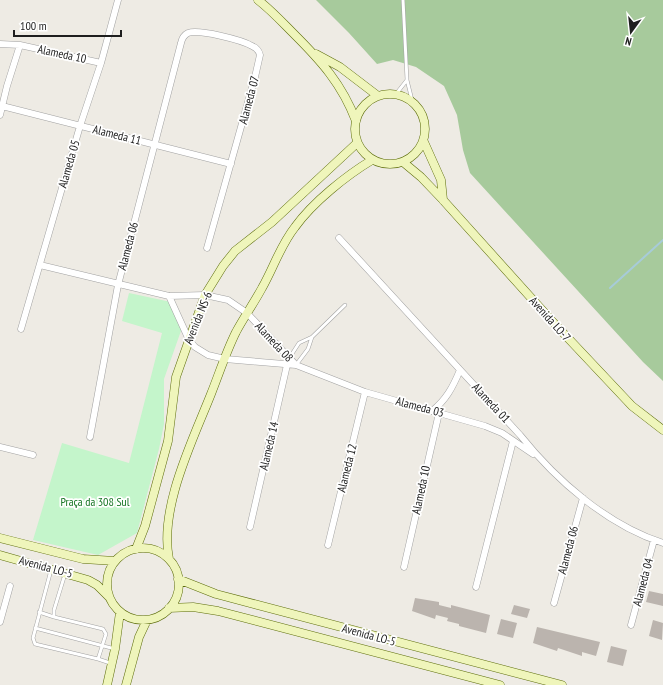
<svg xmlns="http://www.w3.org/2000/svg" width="663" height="685" font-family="'PT Sans Narrow',sans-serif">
  <rect width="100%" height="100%" fill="#eeebe4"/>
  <path fill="#a7ca9c" d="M316 0H663V381L643 362 470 173 463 150 457 115 444 86 416 67 393 60 377 64 349 33Z"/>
  <path fill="#c4f5cb" d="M129 293 171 302 182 328 164 379V424L159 449 137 533 98 555 33 540 62 443 129 463 162 333 122 321Z"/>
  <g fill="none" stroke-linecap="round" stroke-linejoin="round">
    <path stroke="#a7cbd9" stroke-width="2" d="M610 288 663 240"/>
  </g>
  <path fill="#bbb4ae" d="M649 591 663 594V606L646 602Z
    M415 598 439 602V605L451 608V605L490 615 486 633 459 626V624L447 621 448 618 436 615 435 619 412 611Z
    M514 605 530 609 527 618 511 614Z
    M501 619 517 623 513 638 497 634Z
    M653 620 663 623 662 640 649 636Z
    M537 627 600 642 596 656 582 652V656L558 648 557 651 533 643Z
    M611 646 627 650 623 666 607 662Z"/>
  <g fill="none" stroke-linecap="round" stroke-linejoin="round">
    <g stroke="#a2a2a2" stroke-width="4">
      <path id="lane" d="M403 0 407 80 412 100
        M396 94 407 80
        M290 357 299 343 312 337 345 305
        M296 365 308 349 312 337
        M51 570 33 638 35 644 98 659 106 634 103 629 54 617V610L65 574
        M39 612 54 617
        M35 628 115 649
        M98 659 110 663"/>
    </g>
    <g stroke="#a2a2a2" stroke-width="7">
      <path id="street" d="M0 44 20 45 101 63
        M2 106 231 164
        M0 115 7 86 20 45
        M339 238 520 435C556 480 607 525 663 543
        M40 265 169 296 205 295 228 300 247 313 296 365
        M169 296 189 340 195 347 208 355 225 359 296 365 365 392 485 426 502 433 533 454
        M21 329 80 126 101 63 118 0
        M432 411C446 400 453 387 460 370
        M90 437 118 285 181 43C182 38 184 35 188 33 199 29 242 40 252 46 257 48 259 51 260 55L255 77 207 248
        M0 447 33 455
        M250 527 287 365
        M328 545 365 392
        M404 567 439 413
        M476 587 513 441
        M554 603 583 498
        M0 622 10 586
        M631 625 654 540"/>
    </g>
    <g stroke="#5d6d0c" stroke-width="9">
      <path id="secondary" d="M258 0C271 10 282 22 294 34 321 61 342 84 356 121
        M316 54 340 67 378 96
        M355 129a35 35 0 1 1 70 0a35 35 0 1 1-70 0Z
        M424 142 441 180 443 200
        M403 162 421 177 443 200 551 320 632 406 663 430
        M0 538 83 559 115 561
        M107 584a36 36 0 1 1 72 0a36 36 0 1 1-72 0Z
        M136 549 145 526 168 441 176 377 205 295 223 266 235 251 272 222 357 143
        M0 555 88 580 97 585 109 597
        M169 559C159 508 192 442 211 394 219 374 226 352 236 332 244 317 254 303 262 288 274 267 280 246 295 227 313 202 347 175 372 160
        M178 579 216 594 562 685
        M169 608 193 607 218 611 500 685
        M107 685 115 649 120 612
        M126 685 139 637 147 620"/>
    </g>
    <use href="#lane" stroke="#fff" stroke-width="3"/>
    <use href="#street" stroke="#fff" stroke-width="6"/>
    <use href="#secondary" stroke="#eff5bb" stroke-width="8"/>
  </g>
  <g text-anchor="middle" stroke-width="3.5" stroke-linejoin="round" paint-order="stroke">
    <g font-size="12" fill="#1e1e1e" stroke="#fff">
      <text transform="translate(62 54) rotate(12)" y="4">Alameda 10</text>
      <text transform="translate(249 100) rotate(-75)" y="4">Alameda 07</text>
      <text transform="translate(117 135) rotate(14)" y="4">Alameda 11</text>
      <text transform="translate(69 164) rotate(-74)" y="4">Alameda 05</text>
      <text transform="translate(128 246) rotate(-75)" y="4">Alameda 06</text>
      <text transform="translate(198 318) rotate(-68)" y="4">Avenida NS-6</text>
      <text transform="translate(550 319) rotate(48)" y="4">Avenida LO-7</text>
      <text transform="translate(274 342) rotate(47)" y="4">Alameda 08</text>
      <text transform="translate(491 403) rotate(47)" y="4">Alameda 01</text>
      <text transform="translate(420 407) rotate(15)" y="4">Alameda 03</text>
      <text transform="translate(269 446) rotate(-77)" y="4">Alameda 14</text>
      <text transform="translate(347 468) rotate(-76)" y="4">Alameda 12</text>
      <text transform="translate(421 490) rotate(-78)" y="4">Alameda 10</text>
      <text transform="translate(568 550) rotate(-75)" y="4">Alameda 06</text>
      <text transform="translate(46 567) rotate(15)" y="4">Avenida LO-5</text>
      <text transform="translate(643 582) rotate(-75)" y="4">Alameda 04</text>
      <text transform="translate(369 635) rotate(15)" y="4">Avenida LO-5</text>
    </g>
    <g font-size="12" fill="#137421" stroke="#fff">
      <text x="95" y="506">Praça da 308 Sul</text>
    </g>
  </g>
  <g transform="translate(631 32) rotate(195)" stroke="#ffffff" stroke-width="3" paint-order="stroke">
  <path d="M0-3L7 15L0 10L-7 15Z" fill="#1e1e1e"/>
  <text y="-6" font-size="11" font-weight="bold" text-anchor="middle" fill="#1e1e1e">N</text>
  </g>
  <path d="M14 30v6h107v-6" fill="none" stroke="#1e1e1e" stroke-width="2"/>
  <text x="20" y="30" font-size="12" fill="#1e1e1e" stroke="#ffffff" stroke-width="3" paint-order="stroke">100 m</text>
</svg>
